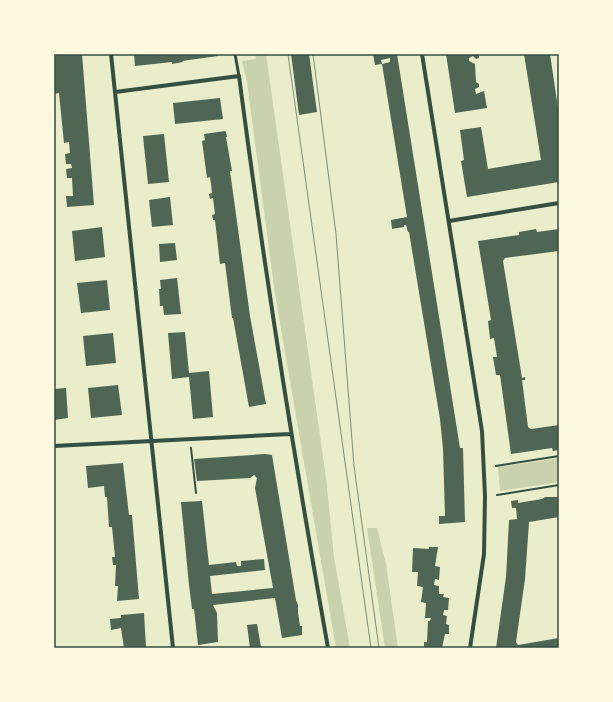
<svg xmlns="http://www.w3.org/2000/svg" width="613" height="702" font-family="Montserrat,sans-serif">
  <rect width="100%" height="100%" fill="#e9edc9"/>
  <path fill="#cad2ad" d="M255 54H266L326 478 334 557 350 648H336L275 294 247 82 242 61 256 59Z
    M559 458V482L500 491 498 467Z
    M367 528H377L386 564 398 648H385Z"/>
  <path fill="#4f6655" d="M54 54H82L94 205 67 207 66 196H73L72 178H67L66 169 72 168 71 164H66L65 154 70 153 69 142 64 143 59 93 54 94Z
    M134 54H218V56L182 61 183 62 172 64V62L135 66Z
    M291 54H309L317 112 299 115Z
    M373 54H397L460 448H463L465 522 439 524V516H445L443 449 440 419 409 232H408L406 225H404V227L392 229 391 220 407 217 382 64 390 62V58L381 60 382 64 375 65Z
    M446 54H479V58L476 59 473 56 469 58V61L475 64 476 82 479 84V87L475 89 476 94 484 91 487 108 455 113Z
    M524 54H550L559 115V182L467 197 461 161 464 160 460 130 481 127 488 169 541 160Z
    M220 98 223 119 175 124 173 103Z
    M225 131 226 132 227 137H226L232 171H230L250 316 266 404 249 407 233 318H232L225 263 220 264 215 220H213L212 215 215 214 213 198 210 199 209 194 212 193 211 184 210 177 207 178 202 141 205 140 204 134Z
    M164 134 169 182 148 184 143 136Z
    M170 197 173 225 152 227 149 200Z
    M102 227 105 257 75 261 72 231Z
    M536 229 537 232 559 229V251L505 258 503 261 522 378 525 377V380H522L528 427 531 429 559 425V450L553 451 552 448 511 454 500 375H496L493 357H497L494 338 490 339 488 321 491 320 478 241 519 235V232Z
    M175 243 177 260 160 262 159 244Z
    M177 278 181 314 164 315 163 306H160L159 289H161L160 280Z
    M107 280 110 310 81 313 77 283Z
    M185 332 189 373 209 371 213 417 193 419 189 377 172 379 168 333Z
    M113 333 116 363 86 366 83 336Z
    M118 385 122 415 91 418 88 388Z
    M66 388 68 418 54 420V389Z
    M265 454 272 455 296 600 298 605V613L300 626H302V635L282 638 275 598 213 605 217 613 218 642 198 645 194 609H192L189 585 181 502 202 501 209 565 236 562 237 566H241V561L264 559 265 570 210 576 212 594 273 588 255 488 257 478 254 475 250 478 197 481 194 459Z
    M123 463 129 515H132L139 599 117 601 118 586H115L116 565H113L112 557H115L112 527H109L107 497H105L104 486 88 488 86 466Z
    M545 497H559V517L529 522 525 579 516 642 518 645 559 638V648H496L506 577 509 520 517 519 516 508H512L511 501 518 500V503L542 499Z
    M429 547H438L435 566 440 567 439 580 435 579 434 585 439 586V594H444L443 597 449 598 448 610H444L443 615 447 616 446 624 449 625V634H445L442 648H425L424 646V642H427L428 621H430L431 618H425L426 603 421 602 423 587 417 586 418 572H412L413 548 429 549Z
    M144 613 146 648H124L121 628 111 630 110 619 121 618V615Z
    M257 624 261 647 250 648 247 625Z"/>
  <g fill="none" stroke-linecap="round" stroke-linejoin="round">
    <path stroke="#344e41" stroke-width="2" d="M191 448 196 493
      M496 466 559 456
      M497 495 559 485"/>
    <path stroke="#344e41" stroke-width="3" d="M235 54 239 76"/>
    <path stroke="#344e41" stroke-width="4" d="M111 54 173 648
      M422 54 482 431 485 496 484 554 470 648
      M115 92 239 76C264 268 294 457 328 648
      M449 221 559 203
      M54 446 290 434"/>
    <path stroke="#7c8e77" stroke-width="1" d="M288 54 371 648
      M313 54 336 234 354 466 379 648"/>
  </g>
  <rect width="613" height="702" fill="none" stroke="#fefae0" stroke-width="110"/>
  <rect x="55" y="55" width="503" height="592" fill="none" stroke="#344e41" stroke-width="1.5"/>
</svg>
